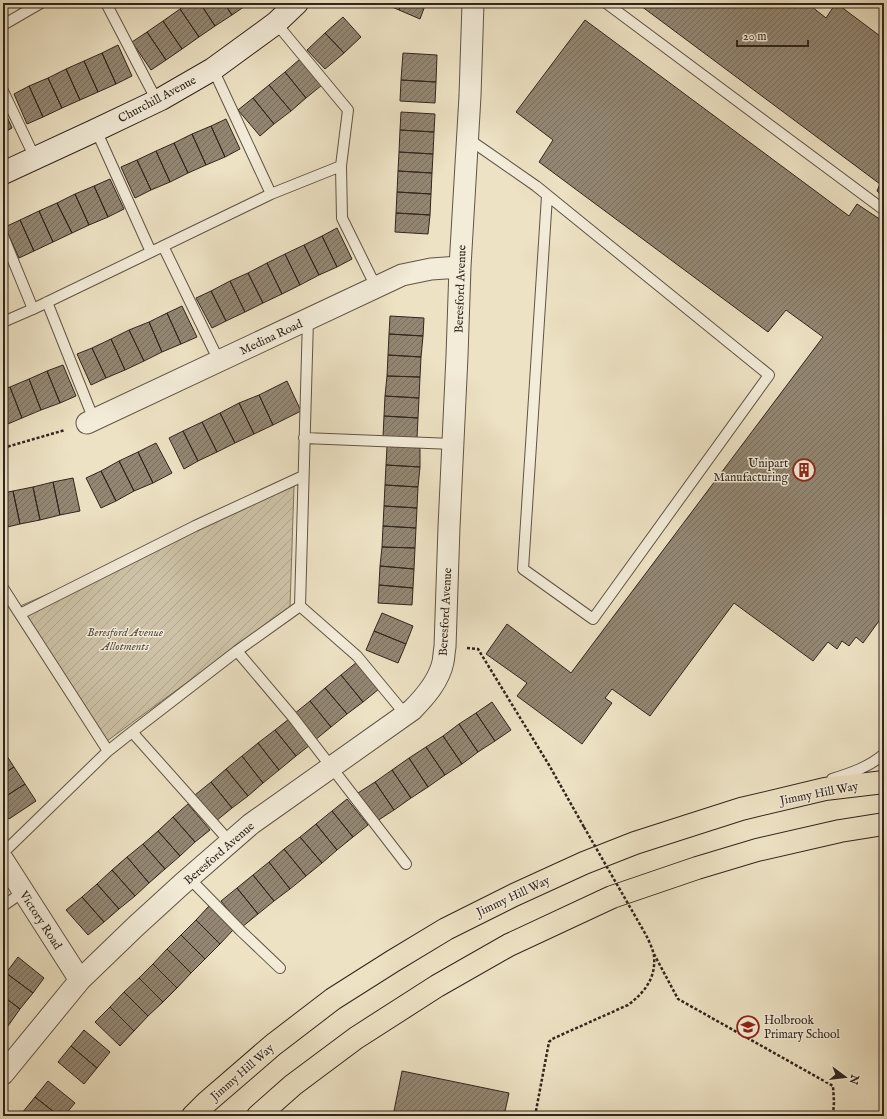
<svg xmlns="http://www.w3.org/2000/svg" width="887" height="1119" font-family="'IM FELL English',serif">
  <defs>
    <pattern id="garden-furrows" width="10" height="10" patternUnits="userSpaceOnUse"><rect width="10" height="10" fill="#cdc2a7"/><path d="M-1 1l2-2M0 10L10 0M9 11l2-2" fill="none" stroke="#b0a78f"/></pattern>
    <pattern id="building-hatch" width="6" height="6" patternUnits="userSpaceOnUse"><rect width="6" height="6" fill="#938773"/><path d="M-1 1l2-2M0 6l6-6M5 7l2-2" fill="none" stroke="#796e5e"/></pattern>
  </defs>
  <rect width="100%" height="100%" fill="#ede2c4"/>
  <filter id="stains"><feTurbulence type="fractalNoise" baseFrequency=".005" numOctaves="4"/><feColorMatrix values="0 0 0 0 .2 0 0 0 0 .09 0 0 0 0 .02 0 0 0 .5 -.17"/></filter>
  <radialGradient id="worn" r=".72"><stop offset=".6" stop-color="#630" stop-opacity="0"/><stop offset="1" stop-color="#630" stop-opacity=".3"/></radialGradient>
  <path fill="url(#garden-furrows)" stroke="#7f7462" d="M294 486 290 607 107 741 18 607Z"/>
  <path fill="url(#building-hatch)" stroke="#31251c" d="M189 3H200L215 26 199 37 180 9Z
    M200 3H224L232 15 215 26Z
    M224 3H248V4L232 15Z
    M383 3H402L399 10Z
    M402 3H426L420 19 399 10Z
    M637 3H807L826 18 836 3 884 39V197L877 191 880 184Z
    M180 9 199 37 182 49 163 21Z
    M343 17 361 37 344 53 325 33Z
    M585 20 849 216 857 204 884 222V614L863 643 856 637 849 646 842 641 837 649 828 642 813 661 734 603 650 716 612 689 605 698 612 703 582 744 517 696 527 683 486 654 507 624 571 673 823 337 786 310 768 332 539 162 553 140 516 112Z
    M163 21 182 49 166 60 147 32Z
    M147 32 166 60 151 70 132 42Z
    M325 33 344 53 325 69 307 50Z
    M118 45 132 76 116 84 102 53Z
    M102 53 116 84 98 92 84 61Z
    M403 53 437 55 436 82 401 80Z
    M300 59 322 85 306 98 285 72Z
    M84 61 98 92 80 100 66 69Z
    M66 69 80 100 62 108 48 78Z
    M285 72 306 98 291 111 269 85Z
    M48 78 62 108 43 117 29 86Z
    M401 80 436 82 435 103 400 101Z
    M269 85 291 111 274 124 253 98Z
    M29 86 43 117 27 124 14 94Z
    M253 98 274 124 260 136 238 110Z
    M3 108 12 128 3 133Z
    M401 112 435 114 434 132 400 130Z
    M226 119 240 149 225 157 211 126Z
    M211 126 225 157 206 165 192 134Z
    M400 130 434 132 433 154 399 152Z
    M192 134 206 165 188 173 174 143Z
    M174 143 188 173 170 182 156 151Z
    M156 151 170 182 151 190 137 160Z
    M399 152 433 154 432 173 398 171Z
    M137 160 151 190 135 198 121 167Z
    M398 171 432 173 431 194 397 192Z
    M110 179 124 209 108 217 94 186Z
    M94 186 108 217 89 225 75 194Z
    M397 192 431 194 430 215 396 213Z
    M75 194 89 225 72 233 57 203Z
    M57 203 72 233 53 242 39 211Z
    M39 211 53 242 34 251 20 220Z
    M396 213 430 215 428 234 395 232Z
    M20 220 34 251 19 258 5 227Z
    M337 228 352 259 337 267 322 236Z
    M322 236 337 267 319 275 304 245Z
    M304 245 319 275 300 285 285 254Z
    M285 254 300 285 282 294 267 263Z
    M267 263 282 294 263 303 248 273Z
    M248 273 263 303 245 312 230 281Z
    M230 281 245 312 226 321 211 291Z
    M211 291 226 321 212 328 196 298Z
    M182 306 197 337 181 344 167 313Z
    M167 313 181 344 162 352 149 322Z
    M390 316 424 318 423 336 389 334Z
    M149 322 162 352 144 361 129 330Z
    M129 330 144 361 125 370 111 339Z
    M389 334 423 336 421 357 388 355Z
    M111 339 125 370 106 378 92 348Z
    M92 348 106 378 91 385 77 354Z
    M388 355 421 357 420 377 387 376Z
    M63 365 76 396 60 403 47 371Z
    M47 371 60 403 41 410 29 379Z
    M387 376 420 377 419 398 385 396Z
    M29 379 41 410 22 418 10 387Z
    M287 381 301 411 273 425 259 395Z
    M10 387 22 418 3 426V389Z
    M259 395 273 425 254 434 239 403Z
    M385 396 419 398 418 418 384 416Z
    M239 403 254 434 235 443 220 413Z
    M220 413 235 443 217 452 202 422Z
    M384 416 418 418 417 438 383 437Z
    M202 422 217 452 198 461 183 431Z
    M183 431 198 461 184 469 169 438Z
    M156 443 172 473 153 483 138 452Z
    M387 446 420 448V467L386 465Z
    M138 452 153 483 134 491 119 461Z
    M119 461 134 491 116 501 101 471Z
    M386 465 420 467 418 487 385 485Z
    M101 471 116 501 101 508 86 478Z
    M73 478 80 511 60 515 53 482Z
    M53 482 60 515 40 520 33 487Z
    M385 485 418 487 417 508 384 506Z
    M33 487 40 520 20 524 13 491Z
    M13 491 20 524 3 528V493Z
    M384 506 417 508 416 528 383 526Z
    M383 526 416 528 415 548 382 547Z
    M382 547 415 548 414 569 380 566Z
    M380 566 414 569 413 588 379 585Z
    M379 585 413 588 412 605 378 603Z
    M382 613 413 626 406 644 374 631Z
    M374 631 406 644 398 663 366 650Z
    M357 662 379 689 363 702 341 675Z
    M341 675 363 702 347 714 325 688Z
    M325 688 347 714 331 727 310 701Z
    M310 701 331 727 315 740 294 714Z
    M492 702 511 730 495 741 476 713Z
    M476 713 495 741 478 752 459 724Z
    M289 719 310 745 296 756 275 730Z
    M459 724 478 752 462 764 443 736Z
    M275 730 296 756 279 770 258 743Z
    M443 736 462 764 445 775 426 747Z
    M258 743 279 770 263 783 242 756Z
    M426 747 445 775 428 787 409 758Z
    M3 750 14 767 3 774Z
    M242 756 263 783 248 796 226 769Z
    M409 758 428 787 411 798 392 770Z
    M14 767 25 784 3 798V774Z
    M226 769 248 796 232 808 211 782Z
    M392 770 411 798 394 810 375 782Z
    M211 782 232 808 216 821 195 795Z
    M375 782 394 810 377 821 358 793Z
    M25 784 36 801 9 819 3 811V798Z
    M347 799 368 825 353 837 332 811Z
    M188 804 210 830 195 842 173 817Z
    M332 811 353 837 337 850 316 824Z
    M173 817 195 842 180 856 158 831Z
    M316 824 337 850 322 863 300 837Z
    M158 831 180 856 165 869 143 844Z
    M300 837 322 863 306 876 284 849Z
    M143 844 165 869 149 883 127 857Z
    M284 849 306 876 290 889 269 862Z
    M127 857 149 883 135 896 112 870Z
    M269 862 290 889 274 901 253 875Z
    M112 870 135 896 119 909 97 884Z
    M253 875 274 901 258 914 237 888Z
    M97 884 119 909 104 922 82 897Z
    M237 888 258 914 242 927 221 901Z
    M82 897 104 922 88 935 66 910Z
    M209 906 233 930 220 944 196 920Z
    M196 920 220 944 205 959 181 935Z
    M181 935 205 959 191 973 167 949Z
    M167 949 191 973 177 988 153 964Z
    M18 957 44 978 33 993 6 973Z
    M153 964 177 988 163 1002 139 978Z
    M6 973 33 993 20 1009 3 996V977Z
    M139 978 163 1002 148 1016 124 992Z
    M124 992 148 1016 134 1031 110 1007Z
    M3 996 20 1009 8 1026 3 1022Z
    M110 1007 134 1031 120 1046 95 1022Z
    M3 1022 8 1026 3 1032Z
    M84 1030 110 1052 97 1068 71 1046Z
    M71 1046 97 1068 84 1084 58 1062Z
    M402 1071 509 1093 504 1116H393Z
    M48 1081 75 1103 64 1116H59L35 1097Z
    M35 1097 59 1116H26L22 1113Z"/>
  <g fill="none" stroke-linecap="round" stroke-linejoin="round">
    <g stroke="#605446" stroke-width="12">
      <path id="lane" d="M106 3 157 101
        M606 3 884 210
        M3 25 41 3
        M3 91 35 158
        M467 138 536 186 769 375 593 619 523 569 547 196
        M341 166 342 218 376 287
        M271 194 341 166 348 110 276 23
        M3 236 33 309 3 322
        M163 246 219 361
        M151 252 271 194 213 69
        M47 302 94 420
        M33 309 151 252 96 130
        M304 438 453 444
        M3 588 108 751 3 853
        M300 606 308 319
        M20 614 195 526 303 476
        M237 651 300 606 357 656 405 714
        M132 732 237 651 292 716 406 864
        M108 751 132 732 230 842
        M832 779C851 773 869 767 884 754
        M189 878 240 930 280 968
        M3 906 23 892"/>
    </g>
    <g stroke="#605446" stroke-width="23">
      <path id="street" d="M87 423 402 275 431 269 460 267
        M3 860 80 980
        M3 1074 80 980 136 926 182 884 251 824 412 710C425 697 439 681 443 662 444 657 444 652 445 647L449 527 457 356 460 267 470 96 473 3"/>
    </g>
    <g stroke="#31251c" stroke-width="24">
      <path id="secondary" d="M3 173 96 130 161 99 213 69 276 23 297 3"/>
    </g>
    <g stroke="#31251c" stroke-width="24">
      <path id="highway" d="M193 1116 207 1102 273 1045 333 999 393 961 446 929 514 895 584 863 635 843 691 825 741 809 825 789 884 782
        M258 1116 293 1085 356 1038 437 986 509 945 612 897 697 868 757 850 840 831 884 824"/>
    </g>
    <path stroke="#31251c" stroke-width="2.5" stroke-dasharray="3 2" stroke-linecap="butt" d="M3 448 65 430
      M467 648 478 649 549 765 584 827
      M654 954 678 999 833 1086 834 1102 833 1116
      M535 1116 549 1042 552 1039 628 1005C645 992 656 978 654 956 653 949 649 941 646 935"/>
    <use href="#lane" stroke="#f3ecd9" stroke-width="10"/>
    <use href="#street" stroke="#f3ecd9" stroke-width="21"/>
    <use href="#secondary" stroke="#f3ecd9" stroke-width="22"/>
    <use href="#highway" stroke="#ede2c4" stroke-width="22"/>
    <path stroke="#31251c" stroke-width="2.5" stroke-dasharray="3 2" stroke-linecap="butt" d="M584 827 646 935"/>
  </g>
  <defs>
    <g id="building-ring" transform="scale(1.15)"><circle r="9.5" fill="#f3ecd9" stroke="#8f2418" stroke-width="1.5"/><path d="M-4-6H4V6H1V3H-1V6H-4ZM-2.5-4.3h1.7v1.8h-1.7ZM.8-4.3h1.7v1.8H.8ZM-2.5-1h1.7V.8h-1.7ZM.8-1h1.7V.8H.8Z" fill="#8f2418"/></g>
    <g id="school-ring" transform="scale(1.15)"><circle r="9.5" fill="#f3ecd9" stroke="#8f2418" stroke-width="1.5"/><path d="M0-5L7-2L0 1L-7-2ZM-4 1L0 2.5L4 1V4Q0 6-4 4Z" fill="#8f2418"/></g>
  </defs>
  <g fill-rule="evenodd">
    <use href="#building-ring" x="804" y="470"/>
    <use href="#school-ring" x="748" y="1027"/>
  </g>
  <g text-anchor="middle" stroke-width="3" stroke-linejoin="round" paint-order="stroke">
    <g font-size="12" fill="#31251c" stroke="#f3ecd9">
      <text transform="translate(157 99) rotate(-28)" y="4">Churchill Avenue</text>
      <text transform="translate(460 289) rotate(-88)" y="4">Beresford Avenue</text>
      <text transform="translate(271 337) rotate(-25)" y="4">Medina Road</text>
      <text transform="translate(445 612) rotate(-87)" y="4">Beresford Avenue</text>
      <text transform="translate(819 793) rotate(-11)" y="4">Jimmy Hill Way</text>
      <text transform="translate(219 853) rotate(-41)" y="4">Beresford Avenue</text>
      <text transform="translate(513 896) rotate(-25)" y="4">Jimmy Hill Way</text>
      <text transform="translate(41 920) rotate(57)" y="4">Victory Road</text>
      <text transform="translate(242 1072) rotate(-41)" y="4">Jimmy Hill Way</text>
    </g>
    <g font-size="12" fill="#31251c" stroke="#f3ecd9" text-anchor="end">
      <text x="788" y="467">Unipart<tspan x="788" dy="14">Manufacturing</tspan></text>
      <text x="764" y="1024" text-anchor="start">Holbrook<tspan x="764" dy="14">Primary School</tspan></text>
    </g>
    <g font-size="12" font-style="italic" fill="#584c3f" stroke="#f3ecd9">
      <text x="125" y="636">Beresford Avenue<tspan x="125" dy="14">Allotments</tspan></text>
    </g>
  </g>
  <rect width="887" height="1119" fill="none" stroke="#ede2c4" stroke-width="16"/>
  <rect x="4" y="4" width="879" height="1111" fill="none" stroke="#31251c" stroke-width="2"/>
  <rect x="8" y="8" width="871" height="1103" fill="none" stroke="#31251c"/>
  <g transform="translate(845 1077) rotate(105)" stroke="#f3ecd9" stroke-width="3" paint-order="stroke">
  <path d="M0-3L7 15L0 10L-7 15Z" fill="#31251c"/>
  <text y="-6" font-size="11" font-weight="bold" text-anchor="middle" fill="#31251c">N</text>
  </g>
  <path d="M737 40v6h71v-6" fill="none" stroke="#31251c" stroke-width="2"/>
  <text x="743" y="40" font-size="12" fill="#31251c" stroke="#f3ecd9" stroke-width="3" paint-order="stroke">20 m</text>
  <rect width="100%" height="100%" filter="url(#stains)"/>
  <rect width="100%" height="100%" fill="url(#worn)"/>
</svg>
